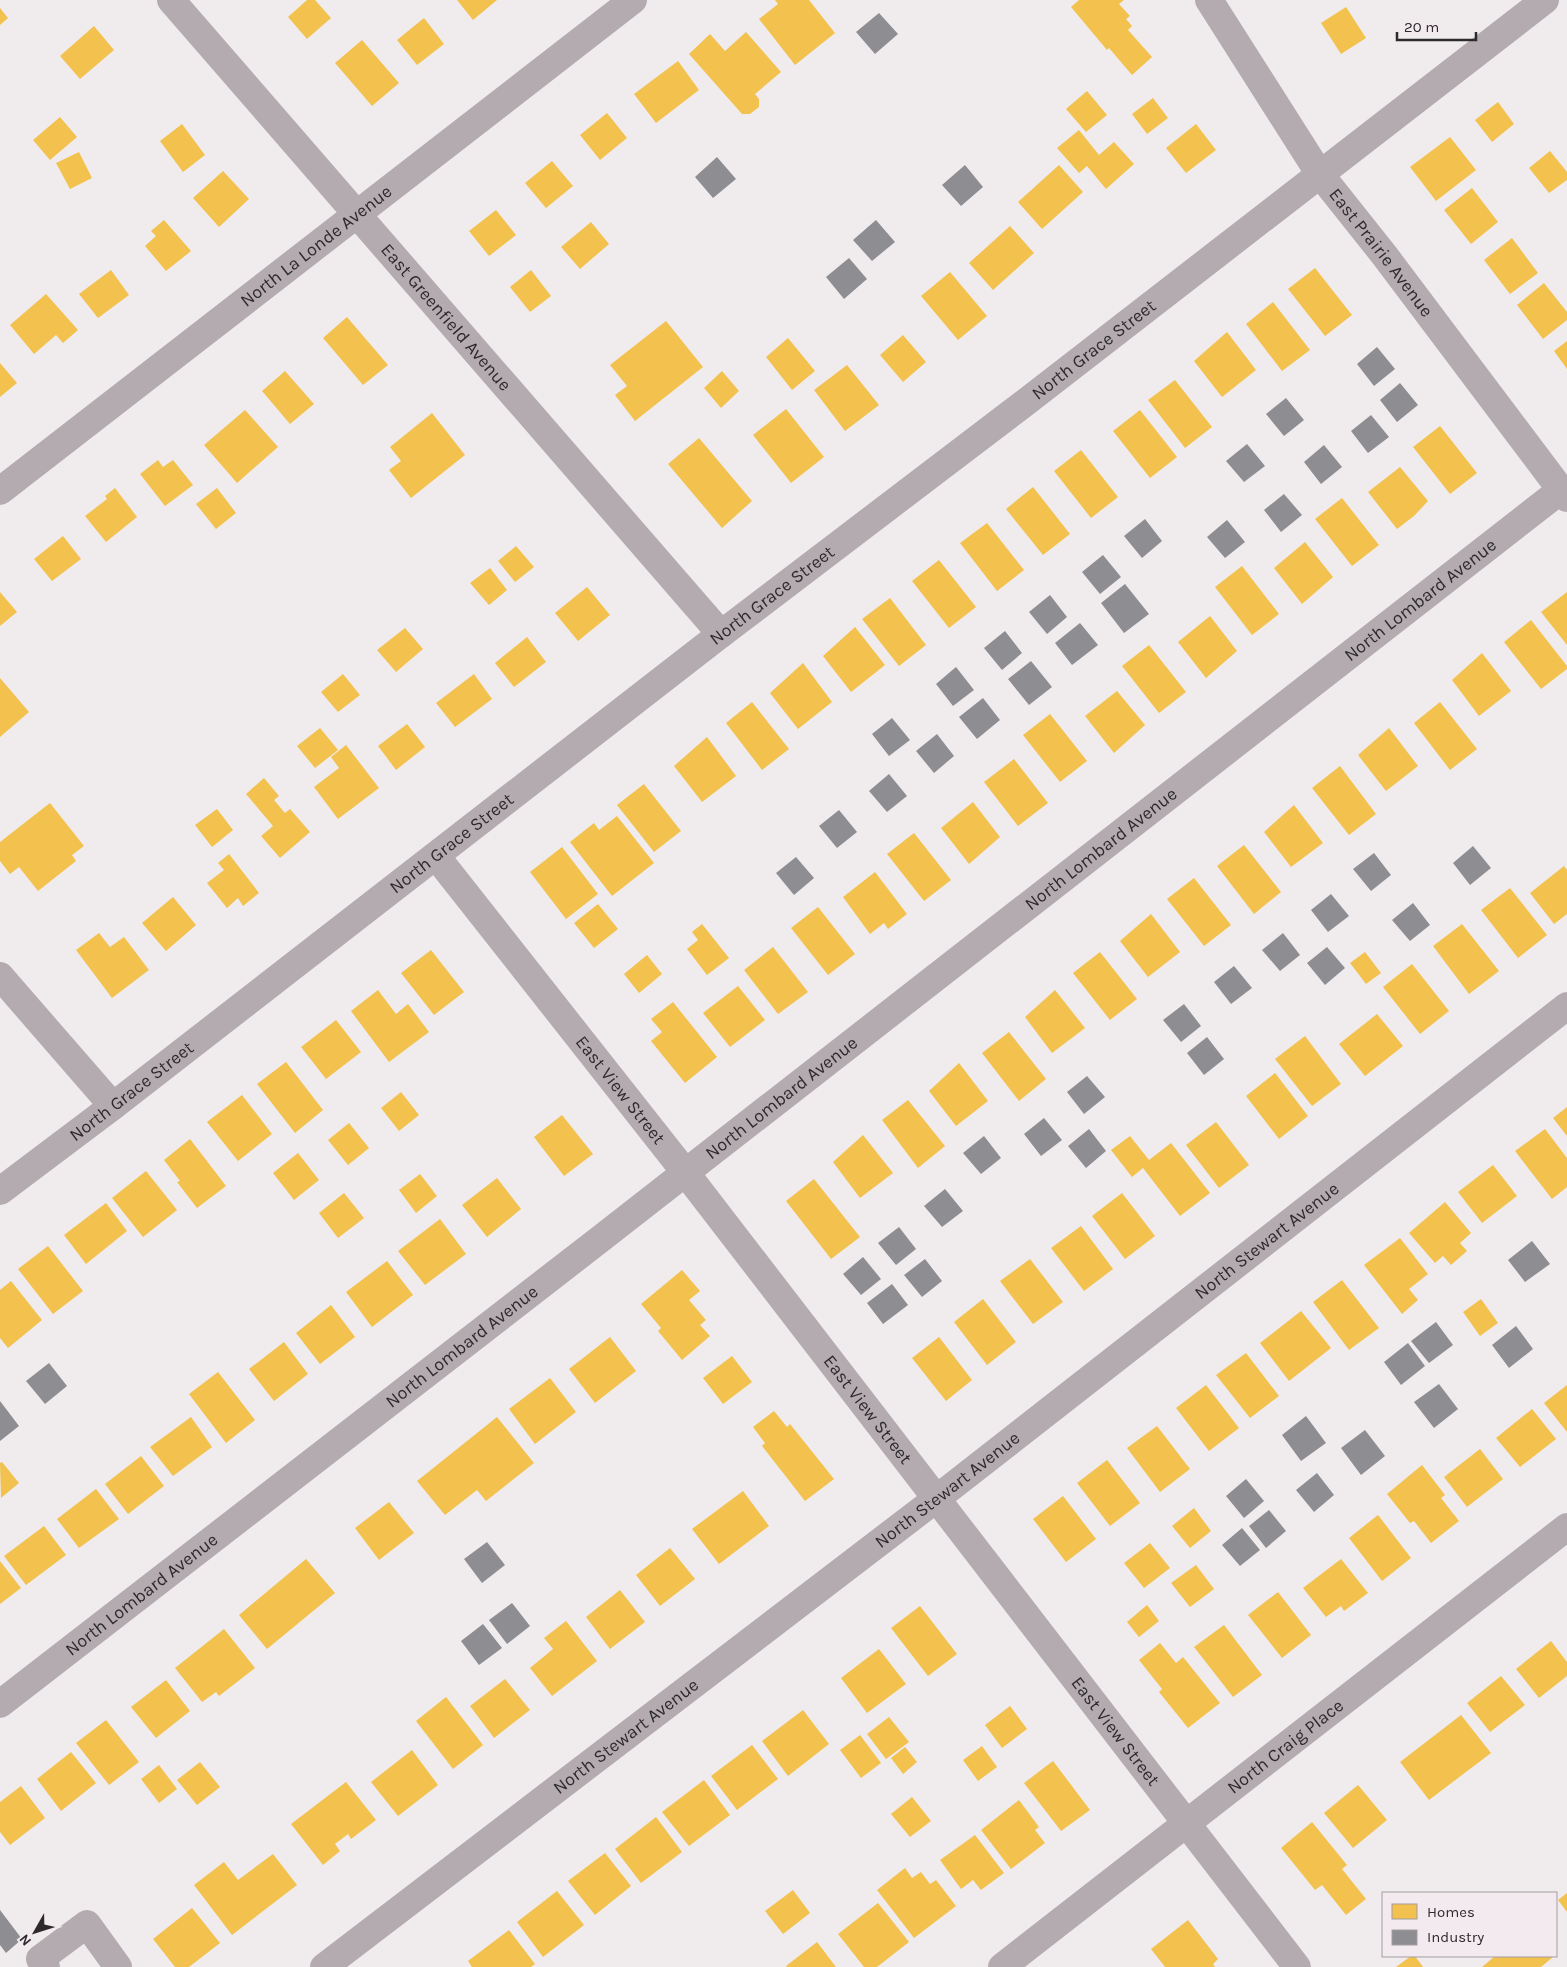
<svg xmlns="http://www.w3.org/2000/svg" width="1567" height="1967" font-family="Karla,sans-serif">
  <rect width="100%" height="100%" fill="#f0ecee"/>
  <path fill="#f2c14e" d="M307 0H315L331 18 307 39 288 17Z
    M457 0H497L473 20Z
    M775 0H809L835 33 795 65 759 19 778 4Z
    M1079 0H1124L1119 4 1130 16 1126 19 1132 26 1128 30 1152 57 1132 75 1109 48 1107 50 1071 7Z
    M1346 7 1366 38 1341 54 1321 23Z
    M0 8 8 18 0 25Z
    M424 18 444 44 417 65 397 40Z
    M94 26 114 50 80 79 60 56Z
    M746 32 781 72 755 94 759 99V107L750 114H742L689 54 710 34 725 51Z
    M362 40 399 83 372 106 335 63Z
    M678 61 699 90 656 123 634 94Z
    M1087 91 1107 115 1086 132 1066 109Z
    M1153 98 1168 118 1147 134 1132 114Z
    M1498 102 1514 124 1492 142 1475 120Z
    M607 113 627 138 600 160 580 135Z
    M60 117 77 137 50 160 33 140Z
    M182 124 205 155 183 172 160 141Z
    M1196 124 1216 150 1186 173 1166 148Z
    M1079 130 1099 155 1114 142 1134 164 1106 189 1087 166 1079 173 1057 148Z
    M1450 137 1476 170 1436 201 1410 167Z
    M1550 151 1567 172V180L1549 193 1529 168Z
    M79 152 92 178 70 189 56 163Z
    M552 161 573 186 546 208 525 183Z
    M1059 165 1083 192 1042 229 1018 202Z
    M223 171 249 199 219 227 193 198Z
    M1472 188 1498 222 1471 244 1444 210Z
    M496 210 516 235 489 256 469 231Z
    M164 220 191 251 166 271 145 246 156 236 151 231Z
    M591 222 609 244 580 269 561 247Z
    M1010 226 1034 253 993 290 969 263Z
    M1512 238 1538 273 1510 294 1484 260Z
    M1315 268 1352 315 1325 336 1288 289Z
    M111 270 129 295 98 318 79 294Z
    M531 270 551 296 530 312 510 287Z
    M950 272 987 316 958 340 921 296Z
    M1544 283 1567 312V320L1543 339 1517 305Z
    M46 294 78 330 63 343 56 335 34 354 10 325Z
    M1273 302 1310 350 1282 371 1246 324Z
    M347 317 388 365 363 385 323 338Z
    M666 321 703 367 635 421 615 395 627 386 610 365Z
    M1227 332 1256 370 1222 397 1194 361Z
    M903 335 926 362 903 382 880 355Z
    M788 338 815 371 792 390 766 357Z
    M1567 341V369L1554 351Z
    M0 363 17 383 0 397Z
    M847 365 879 405 845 431 814 390Z
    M285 371 314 404 290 424 262 391Z
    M722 371 739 391 721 408 704 388Z
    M1175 380 1212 427 1185 448 1148 400Z
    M786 409 824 457 791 483 753 435Z
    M245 410 278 447 237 483 204 445Z
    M1140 410 1177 457 1150 478 1113 431Z
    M432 413 465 455 411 498 389 470 401 461 390 447Z
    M1440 426 1477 473 1450 494 1413 447Z
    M699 438 752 501 722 528 668 464Z
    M1081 450 1118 497 1091 518 1054 471Z
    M158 460 163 467 173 460 193 485 165 506 140 474Z
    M1400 467 1428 501 1414 516 1397 529 1368 492Z
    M1033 487 1070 534 1043 555 1006 509Z
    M115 488 137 517 106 542 85 516 107 499 105 496Z
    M217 488 236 513 216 529 196 504Z
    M1342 498 1379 545 1352 566 1315 519Z
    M987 523 1024 570 997 591 960 543Z
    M63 536 81 559 52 581 34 559Z
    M1305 542 1333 577 1302 604 1274 568Z
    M516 546 534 567 515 582 498 561Z
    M939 560 976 607 949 628 912 581Z
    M1242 566 1279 614 1252 635 1215 587Z
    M490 568 507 590 489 605 470 583Z
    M587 587 610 615 578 641 555 613Z
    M0 592 17 612 0 626Z
    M1567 592V645L1541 612Z
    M890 598 926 645 899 666 862 619Z
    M1210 616 1237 651 1206 678 1178 642Z
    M1531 620 1567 666V669L1541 689 1504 642Z
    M855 627 885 665 851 692 823 656Z
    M405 628 423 649 396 672 377 650Z
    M527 637 546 662 514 687 495 663Z
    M1149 645 1186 692 1159 713 1122 666Z
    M1482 653 1511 691 1479 716 1452 680Z
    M803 663 832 702 798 729 770 693Z
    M343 674 360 695 338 712 321 692Z
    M474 674 492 699 455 727 436 703Z
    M0 678 29 712 0 737Z
    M1117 691 1145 725 1114 753 1085 716Z
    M752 702 789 749 762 770 726 723Z
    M1440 702 1477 749 1450 770 1414 723Z
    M1050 714 1087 761 1060 782 1023 735Z
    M407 724 425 747 396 770 378 746Z
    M320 728 338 750 315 768 297 746Z
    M1389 728 1418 766 1386 791 1358 755Z
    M707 737 736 776 702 802 674 766Z
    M346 745 379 788 338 819 314 787 339 768 331 757Z
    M1014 759 1048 803 1018 826 984 782Z
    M1340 766 1376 814 1349 835 1312 788Z
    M264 778 279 796 274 800 285 813 290 809 310 832 280 858 261 836 273 826 246 794Z
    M644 784 681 831 654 852 617 805Z
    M973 802 1000 837 969 864 941 828Z
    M50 803 84 846 72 855 76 861 38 891 19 867 10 874 0 861V842Z
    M1294 805 1323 843 1291 867 1264 832Z
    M217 809 233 830 212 847 195 825Z
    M617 816 654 863 612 896 570 842 594 823 599 830Z
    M914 833 951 880 924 901 887 854Z
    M1244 845 1281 892 1254 914 1217 866Z
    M562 847 598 894 566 919 530 872Z
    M229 854 259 893 243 906 238 898 227 908 207 883 224 870 218 863Z
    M1564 866 1567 870V914L1554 924 1530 893Z
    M875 872 907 914 888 929 884 923 870 934 843 897Z
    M1194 878 1231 925 1204 946 1167 899Z
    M1510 888 1547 935 1518 958 1481 910Z
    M173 897 196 925 166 951 142 923Z
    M598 904 618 929 594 948 574 923Z
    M818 907 855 954 828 975 791 928Z
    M1151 914 1180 952 1148 977 1120 941Z
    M702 924 729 958 707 975 687 949 698 940 692 932Z
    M1462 924 1499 971 1469 994 1433 946Z
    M99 933 110 947 124 937 149 970 112 998 76 950Z
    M773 947 808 992 778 1014 744 970Z
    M431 950 464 992 434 1015 401 973Z
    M1100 952 1137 999 1110 1020 1073 973Z
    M1365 952 1381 973 1366 984 1350 963Z
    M647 955 662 974 639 993 624 974Z
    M1412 964 1449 1011 1420 1034 1383 987Z
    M738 986 765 1020 730 1047 703 1013Z
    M378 990 396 1014 408 1004 429 1032 389 1062 351 1011Z
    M1055 990 1085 1028 1052 1053 1025 1017Z
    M673 1002 717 1057 685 1083 651 1041 662 1032 651 1019Z
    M1377 1014 1403 1046 1365 1076 1339 1044Z
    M336 1020 361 1052 326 1079 301 1047Z
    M1009 1032 1046 1079 1019 1101 982 1053Z
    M1305 1036 1341 1084 1312 1106 1275 1059Z
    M286 1062 323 1110 295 1133 257 1084Z
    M959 1063 988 1101 956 1126 929 1091Z
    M1275 1073 1308 1116 1279 1139 1246 1096Z
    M401 1092 419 1115 399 1131 381 1108Z
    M242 1095 272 1134 238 1161 207 1122Z
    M908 1100 945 1146 918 1168 882 1120Z
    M1567 1107V1136L1553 1118Z
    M562 1115 593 1154 564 1176 534 1137Z
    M1216 1122 1249 1165 1219 1188 1186 1145Z
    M349 1123 369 1148 348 1165 328 1140Z
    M1545 1129 1567 1158V1187L1552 1199 1515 1151Z
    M863 1135 893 1173 860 1198 833 1162Z
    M1130 1136 1149 1160 1171 1143 1210 1193 1180 1216 1143 1168 1132 1177 1111 1150Z
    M190 1139 226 1186 197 1208 177 1182 180 1181 164 1160Z
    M298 1153 319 1180 294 1200 273 1173Z
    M1493 1165 1517 1196 1482 1223 1458 1192Z
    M146 1171 177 1210 143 1237 112 1198Z
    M420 1174 437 1196 416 1213 399 1190Z
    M497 1178 521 1209 487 1237 462 1205Z
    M814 1179 860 1237 831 1259 786 1201Z
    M344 1193 364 1218 338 1238 319 1213Z
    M1122 1193 1155 1236 1125 1259 1092 1216Z
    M1445 1202 1471 1233 1460 1243 1467 1251 1451 1265 1443 1256 1435 1263 1409 1233Z
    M106 1203 127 1231 86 1264 64 1235Z
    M440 1219 466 1254 425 1285 398 1251Z
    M1081 1226 1113 1269 1084 1291 1051 1248Z
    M1400 1238 1428 1274 1409 1289 1418 1300 1402 1314 1364 1265Z
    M48 1246 83 1291 53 1314 18 1269Z
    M1030 1259 1063 1302 1033 1324 1000 1281Z
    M387 1261 413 1295 372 1327 346 1292Z
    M682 1270 700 1291 689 1300 706 1320 700 1325 710 1336 682 1360 658 1331 661 1328 641 1304Z
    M1342 1280 1379 1328 1349 1350 1313 1302Z
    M11 1281 42 1320 8 1348 0 1338V1290Z
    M983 1299 1016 1342 987 1365 954 1322Z
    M1481 1299 1498 1323 1480 1336 1463 1312Z
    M331 1305 355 1337 320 1364 296 1333Z
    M1301 1311 1331 1348 1289 1381 1260 1343Z
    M610 1337 636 1371 595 1403 569 1369Z
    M939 1337 972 1380 946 1401 912 1358Z
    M284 1342 308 1374 274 1401 249 1369Z
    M1246 1353 1279 1396 1250 1418 1216 1375Z
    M732 1356 752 1382 723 1404 703 1378Z
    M218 1372 255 1420 226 1443 189 1394Z
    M550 1378 576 1412 535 1444 509 1409Z
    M1206 1385 1239 1428 1209 1451 1176 1408Z
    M1567 1385V1432L1544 1403Z
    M1532 1409 1556 1439 1520 1467 1496 1438Z
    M774 1411 787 1427 790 1424 834 1479 805 1501 762 1446 765 1443 753 1427Z
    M191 1417 212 1447 173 1476 150 1447Z
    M497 1417 534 1463 486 1501 477 1490 445 1515 417 1481Z
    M1157 1426 1190 1469 1160 1492 1127 1448Z
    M1480 1449 1503 1479 1467 1507 1444 1477Z
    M141 1456 164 1486 128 1514 105 1484Z
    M1107 1460 1140 1503 1110 1526 1077 1483Z
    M2 1462 19 1483 1 1498 0 1463Z
    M1422 1465 1445 1495 1441 1498 1459 1521 1431 1543 1414 1521 1410 1523 1387 1494Z
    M96 1489 119 1519 79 1548 57 1519Z
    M743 1491 769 1526 719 1564 692 1529Z
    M1063 1496 1096 1539 1066 1562 1033 1519Z
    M389 1502 414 1533 379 1560 355 1528Z
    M1194 1508 1211 1531 1190 1548 1172 1526Z
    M1378 1515 1411 1558 1382 1581 1349 1538Z
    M44 1526 66 1555 26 1585 4 1556Z
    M1150 1543 1170 1568 1144 1588 1124 1563Z
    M670 1548 695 1579 660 1606 636 1575Z
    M306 1559 335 1593 267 1649 239 1615Z
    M1341 1559 1368 1593 1344 1611 1341 1606 1326 1617 1303 1588Z
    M0 1561 21 1588 0 1604Z
    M1196 1565 1214 1589 1190 1607 1171 1583Z
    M620 1590 645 1622 610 1649 586 1617Z
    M1278 1592 1311 1635 1282 1658 1248 1615Z
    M1147 1605 1159 1621 1139 1637 1127 1622Z
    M920 1606 957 1654 928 1676 891 1628Z
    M566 1621 597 1661 552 1696 530 1668 553 1649 544 1638Z
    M1224 1625 1262 1675 1233 1697 1194 1647Z
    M224 1629 255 1668 219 1696 216 1692 202 1702 175 1668Z
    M1551 1641 1567 1662V1676L1539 1698 1516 1669Z
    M1160 1643 1176 1663 1183 1657 1220 1703 1188 1728 1159 1692 1162 1689 1139 1660Z
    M879 1649 906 1684 867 1713 841 1678Z
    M1501 1676 1525 1705 1490 1732 1467 1703Z
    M505 1679 530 1710 494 1738 470 1706Z
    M166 1680 190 1711 156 1738 131 1707Z
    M446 1697 483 1745 453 1769 416 1721Z
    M1010 1706 1027 1729 1002 1748 985 1725Z
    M803 1710 829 1744 788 1776 762 1741Z
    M1461 1715 1491 1753 1429 1800 1400 1762Z
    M889 1717 909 1742 886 1759 867 1734Z
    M106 1720 139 1762 109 1785 76 1743Z
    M860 1735 881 1763 861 1778 840 1750Z
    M752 1745 778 1779 737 1810 711 1776Z
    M982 1746 997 1767 978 1781 963 1760Z
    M905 1747 917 1762 903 1774 891 1758Z
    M412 1750 438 1785 398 1816 371 1782Z
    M71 1752 96 1783 61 1811 37 1779Z
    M1053 1761 1090 1810 1061 1831 1024 1783Z
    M200 1762 220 1787 197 1805 177 1780Z
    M159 1765 177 1789 159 1803 141 1779Z
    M704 1780 730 1815 689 1846 662 1812Z
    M346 1782 376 1820 351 1839 348 1834 335 1844 340 1851 323 1865 291 1824Z
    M1358 1785 1387 1820 1353 1848 1324 1813Z
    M21 1786 45 1818 10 1845 0 1832V1802Z
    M912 1797 931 1821 910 1837 891 1814Z
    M1019 1800 1039 1827 1035 1830 1045 1843 1011 1869 981 1830Z
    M656 1817 682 1852 641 1883 615 1849Z
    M1312 1822 1347 1865 1342 1869 1366 1899 1346 1915 1322 1885 1315 1890 1281 1848Z
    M975 1835 1004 1873 981 1890 973 1880 961 1889 940 1860Z
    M605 1853 631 1886 595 1915 568 1881Z
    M273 1854 297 1885 232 1935 194 1885 224 1862 238 1880Z
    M905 1868 912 1878 921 1872 930 1884 936 1880 956 1906 914 1938 877 1890Z
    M793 1890 810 1913 783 1934 765 1911Z
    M557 1891 584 1925 543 1957 517 1922Z
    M1567 1893V1912L1558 1900Z
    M878 1903 909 1942 877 1967H864L838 1934Z
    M192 1908 220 1943 189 1967H175L153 1939Z
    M1188 1920 1218 1959 1213 1964 1215 1967H1165L1151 1949Z
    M509 1930 535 1964 531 1967H472L468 1961Z
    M817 1942 836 1967H787L786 1966Z
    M1411 1956H1415L1423 1967H1396Z
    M1495 1956H1552L1553 1957 1541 1967H1482Z"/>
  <path fill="#8d8d92" d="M879 13 898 34 875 54 856 32Z
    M717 157 736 179 713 198 695 177Z
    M965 165 983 187 961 206 942 185Z
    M876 220 895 242 872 261 853 240Z
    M849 258 867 279 844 299 826 277Z
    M1377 347 1395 369 1374 386 1357 364Z
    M1400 383 1418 405 1397 422 1380 400Z
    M1286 398 1304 420 1284 436 1266 414Z
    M1371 415 1389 437 1368 453 1351 431Z
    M1247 444 1265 466 1244 482 1226 461Z
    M1324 445 1342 467 1321 484 1304 462Z
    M1284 494 1302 515 1281 532 1264 510Z
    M1145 519 1162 541 1142 558 1124 536Z
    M1227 520 1245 542 1225 558 1207 537Z
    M1103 555 1121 577 1100 594 1082 572Z
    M1125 584 1149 614 1124 633 1101 603Z
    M1050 595 1067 617 1047 634 1029 612Z
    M1080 623 1098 645 1072 665 1055 643Z
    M1005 631 1022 653 1002 670 984 648Z
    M1031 661 1052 687 1029 705 1008 679Z
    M956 667 974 690 953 706 936 684Z
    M983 698 1000 720 977 739 959 717Z
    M892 718 910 740 889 756 872 734Z
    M937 734 954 756 934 773 916 751Z
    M889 774 907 796 887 812 869 791Z
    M839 810 857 832 837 848 819 826Z
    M1473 846 1491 868 1470 885 1453 863Z
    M1374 853 1391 875 1371 891 1353 869Z
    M796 857 814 878 794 895 776 873Z
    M1331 894 1349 916 1328 932 1311 910Z
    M1413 903 1430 925 1410 941 1392 920Z
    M1283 933 1300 955 1280 971 1262 950Z
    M1327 947 1345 968 1325 985 1307 963Z
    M1234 966 1252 988 1231 1004 1214 982Z
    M1184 1004 1201 1026 1181 1042 1163 1020Z
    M1207 1037 1224 1059 1204 1075 1187 1053Z
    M1087 1076 1105 1097 1084 1114 1067 1092Z
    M1044 1118 1062 1140 1041 1156 1024 1134Z
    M1089 1129 1106 1151 1086 1168 1068 1146Z
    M984 1136 1001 1158 981 1174 963 1153Z
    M945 1189 963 1211 942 1227 924 1206Z
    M899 1227 916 1249 896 1265 878 1243Z
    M1532 1241 1550 1264 1525 1282 1508 1260Z
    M863 1257 881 1279 861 1295 843 1274Z
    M925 1259 942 1281 922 1297 904 1275Z
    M892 1284 908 1305 883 1324 867 1303Z
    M1436 1322 1453 1345 1429 1363 1411 1341Z
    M1516 1326 1533 1349 1509 1368 1492 1345Z
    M1408 1343 1425 1366 1401 1385 1384 1362Z
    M49 1363 67 1386 45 1404 26 1381Z
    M1439 1384 1458 1409 1434 1428 1414 1402Z
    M0 1401 19 1426 0 1441Z
    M1306 1416 1326 1443 1301 1461 1282 1435Z
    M1365 1430 1385 1456 1361 1475 1341 1448Z
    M1317 1473 1334 1495 1314 1512 1296 1490Z
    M1246 1479 1264 1501 1244 1518 1226 1496Z
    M1269 1510 1286 1531 1266 1548 1249 1526Z
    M1242 1528 1260 1550 1240 1566 1222 1545Z
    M487 1542 505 1565 482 1583 464 1559Z
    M512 1603 530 1626 507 1644 489 1620Z
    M483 1624 502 1648 479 1665 461 1641Z
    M0 1910 22 1939 6 1953 0 1945Z"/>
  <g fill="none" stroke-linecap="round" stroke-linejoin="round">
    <g stroke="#b3abb0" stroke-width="28">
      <path id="s1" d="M171 0 721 634"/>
      <path id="s2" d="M1209 0 1319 173 1385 256 1567 498"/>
      <path id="s3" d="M0 491 633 0"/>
      <path id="s4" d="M436 856 685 1172 1297 1967"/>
      <path d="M0 976 113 1106"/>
      <path id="s5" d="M0 1191 113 1106 721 634 1022 405 1545 0"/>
      <path id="s6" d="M0 1704 599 1240 1561 490"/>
      <path d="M46 1967 40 1959 87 1924 118 1967"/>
      <path id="s7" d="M324 1967 936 1499 1567 1006"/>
      <path id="s8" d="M1002 1967 1567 1527"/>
    </g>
  </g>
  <g text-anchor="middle" stroke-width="5" stroke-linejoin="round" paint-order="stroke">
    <g font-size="18" fill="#2d2a2b" stroke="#f2eaee">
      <text dy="6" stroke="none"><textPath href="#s3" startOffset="400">North La Londe Avenue</textPath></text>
      <text dy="6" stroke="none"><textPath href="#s2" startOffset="306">East Prairie Avenue</textPath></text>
      <text dy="6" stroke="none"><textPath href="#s1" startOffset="420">East Greenfield Avenue</textPath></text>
      <text dy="6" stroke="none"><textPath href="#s5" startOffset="1380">North Grace Street</textPath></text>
      <text dy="6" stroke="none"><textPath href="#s5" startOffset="975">North Grace Street</textPath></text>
      <text dy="6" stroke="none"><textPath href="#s6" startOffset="1799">North Lombard Avenue</textPath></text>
      <text dy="6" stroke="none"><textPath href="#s5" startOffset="570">North Grace Street</textPath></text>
      <text dy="6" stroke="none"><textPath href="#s6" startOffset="1394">North Lombard Avenue</textPath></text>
      <text dy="6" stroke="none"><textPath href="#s4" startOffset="298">East View Street</textPath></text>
      <text dy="6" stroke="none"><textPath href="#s5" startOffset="165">North Grace Street</textPath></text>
      <text dy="6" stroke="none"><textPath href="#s6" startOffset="989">North Lombard Avenue</textPath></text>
      <text dy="6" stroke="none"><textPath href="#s7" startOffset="1190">North Stewart Avenue</textPath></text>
      <text dy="6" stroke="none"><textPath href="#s6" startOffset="584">North Lombard Avenue</textPath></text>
      <text dy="6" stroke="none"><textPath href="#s4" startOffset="702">East View Street</textPath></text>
      <text dy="6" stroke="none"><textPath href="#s7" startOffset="785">North Stewart Avenue</textPath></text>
      <text dy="6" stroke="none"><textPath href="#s6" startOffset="179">North Lombard Avenue</textPath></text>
      <text dy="6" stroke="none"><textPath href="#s4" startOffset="1108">East View Street</textPath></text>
      <text dy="6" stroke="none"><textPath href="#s7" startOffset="380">North Stewart Avenue</textPath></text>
      <text dy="6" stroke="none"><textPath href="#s8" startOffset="359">North Craig Place</textPath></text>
    </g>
  </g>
  <rect x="1382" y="1892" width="175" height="65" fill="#f2eaee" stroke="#a39da0"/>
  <rect x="1392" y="1904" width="25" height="15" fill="#f2c14e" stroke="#a39da0"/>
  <text x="1427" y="1917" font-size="15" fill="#2d2a2b">Homes</text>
  <rect x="1392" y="1930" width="25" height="15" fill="#8d8d92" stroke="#a39da0"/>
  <text x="1427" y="1942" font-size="15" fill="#2d2a2b">Industry</text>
  <g transform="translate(35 1932) rotate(231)" stroke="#f2eaee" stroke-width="4" paint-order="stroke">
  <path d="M0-4L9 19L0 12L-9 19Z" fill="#2d2a2b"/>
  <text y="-8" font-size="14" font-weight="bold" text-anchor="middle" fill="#2d2a2b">N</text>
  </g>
  <path d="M1397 32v8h79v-8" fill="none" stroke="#2d2a2b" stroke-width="2.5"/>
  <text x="1404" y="32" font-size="15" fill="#2d2a2b" stroke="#f2eaee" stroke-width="4" paint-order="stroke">20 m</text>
</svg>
